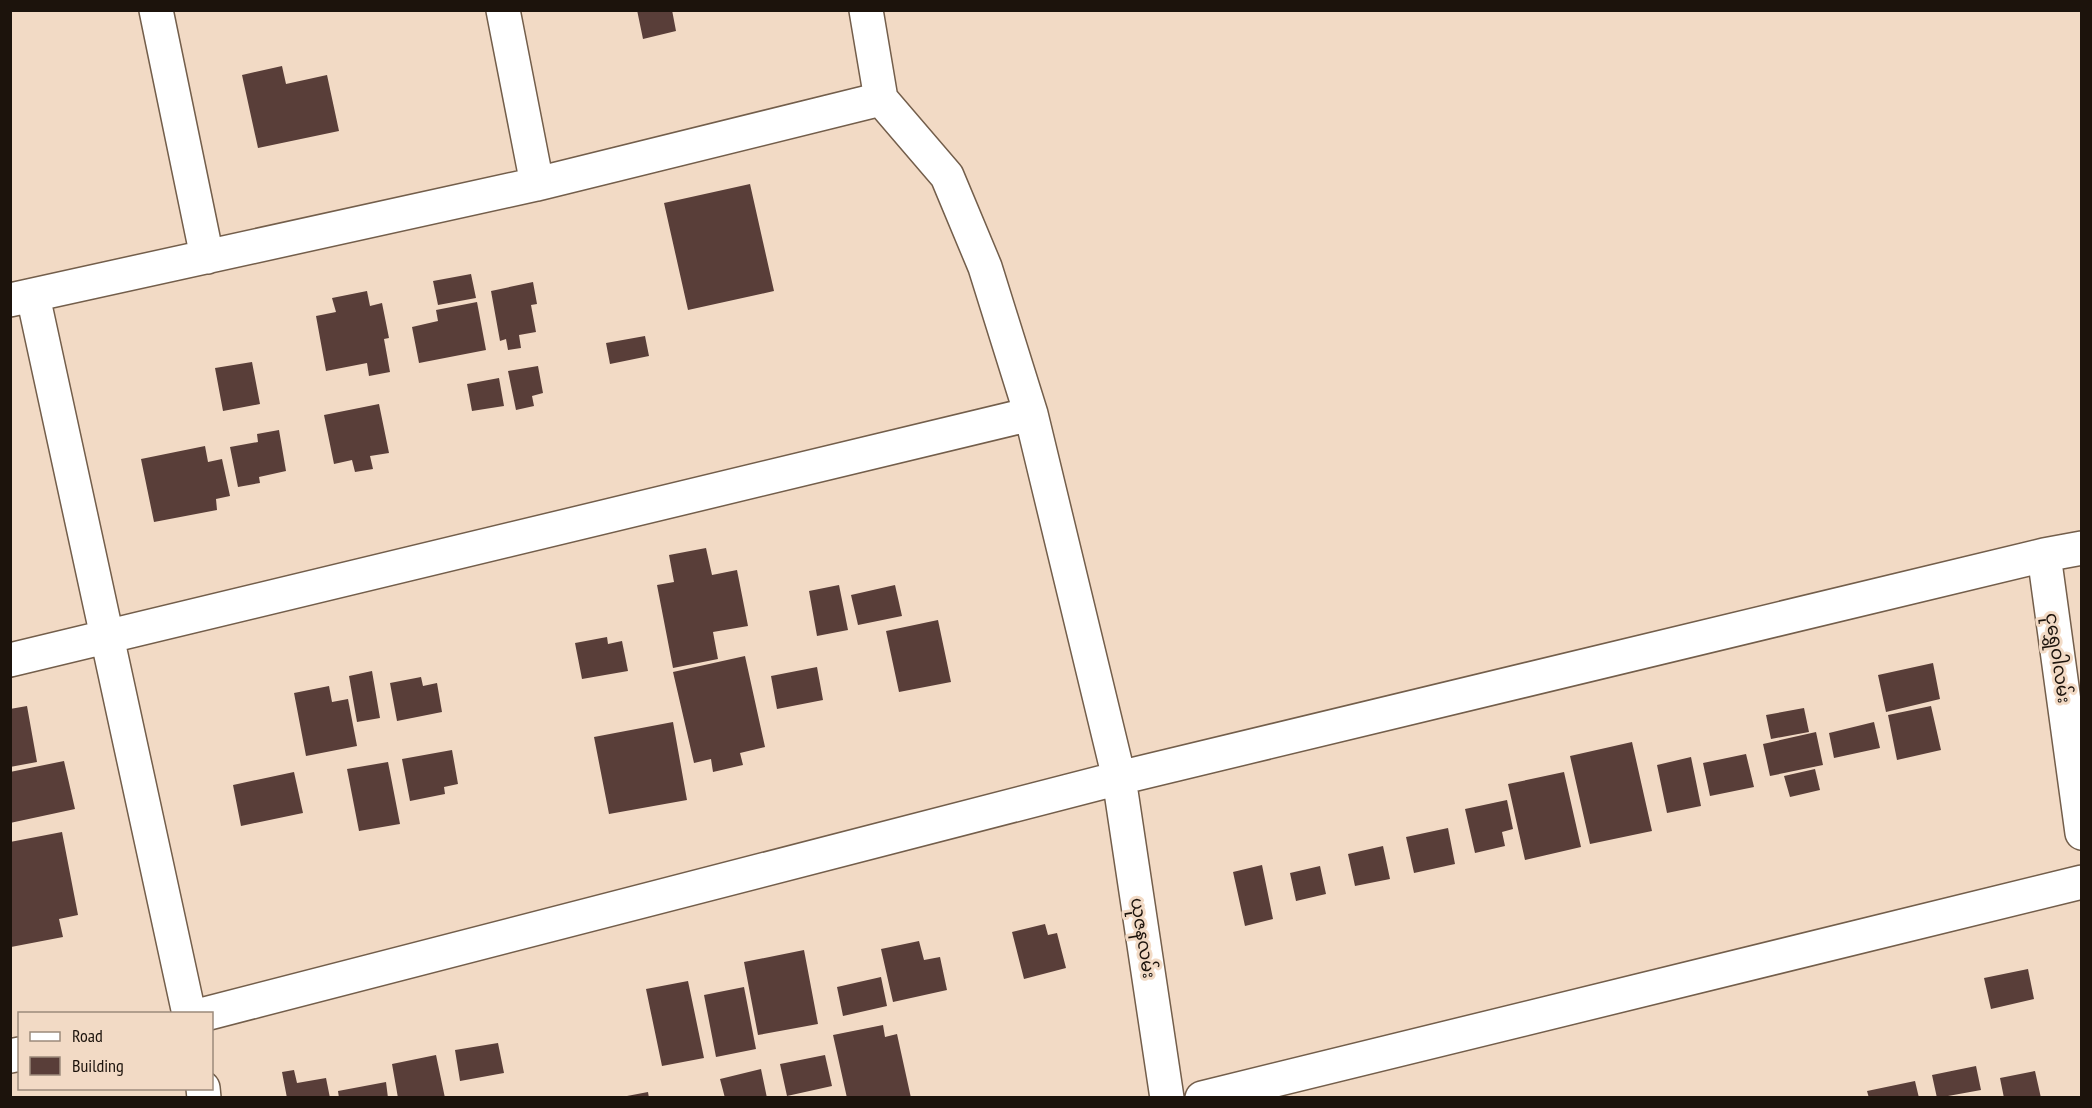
<svg xmlns="http://www.w3.org/2000/svg" width="2092" height="1108" font-family="'PT Sans Narrow','Noto Sans Myanmar',sans-serif">
  <rect width="100%" height="100%" fill="#f2dac5"/>
  <path fill="#593e39" d="M637 10H672L676 31 643 39Z
    M282 66 286 84 327 75 339 131 258 148 242 75Z
    M750 184 774 291 688 310 664 203Z
    M471 274 476 298 438 305 433 281Z
    M533 282 537 304 531 305 536 332 519 335 521 348 508 350 506 339 500 341 491 291Z
    M367 291 370 306 382 303 389 338 384 339 390 372 369 376 367 363 326 371 316 316 336 312 332 298Z
    M477 302 486 350 419 363 412 327 438 321 436 310Z
    M645 336 649 356 610 364 606 343Z
    M252 362 260 404 223 411 215 368Z
    M538 366 543 393 532 396 534 406 516 410 508 371Z
    M499 378 504 406 472 411 467 384Z
    M379 404 389 453 370 456 373 469 355 472 352 460 334 464 324 415Z
    M279 430 286 471 259 477 260 483 238 487 230 447 258 442 257 434Z
    M205 446 208 462 222 459 230 496 216 499 217 510 154 522 141 459Z
    M706 548 712 575 737 570 748 626 713 632 718 659 673 668 657 585 674 582 669 555Z
    M839 585 848 630 817 636 809 591Z
    M895 585 902 616 858 625 851 595Z
    M938 620 951 682 899 692 886 631Z
    M607 637 608 644 622 641 628 671 582 679 575 643Z
    M745 656 765 747 740 753 743 765 713 772 711 759 694 763 673 672Z
    M1933 663 1940 699 1886 712 1878 675Z
    M817 667 823 700 777 709 771 676Z
    M372 671 380 718 357 722 349 676Z
    M421 677 423 686 437 683 442 712 397 721 390 683Z
    M329 686 332 702 348 699 357 746 306 756 294 693Z
    M27 706 37 762 10 767V709Z
    M1931 706 1941 750 1897 760 1888 715Z
    M1804 708 1809 732 1771 739 1766 715Z
    M673 722 687 800 609 814 594 737Z
    M1874 722 1880 748 1834 758 1829 733Z
    M1816 732 1823 765 1770 776 1763 744Z
    M1632 742 1652 831 1590 844 1570 756Z
    M452 750 458 784 444 787 445 794 410 801 402 759Z
    M1746 754 1754 787 1710 796 1703 763Z
    M1691 757 1701 806 1667 813 1657 765Z
    M64 761 75 809 10 823V772Z
    M388 762 400 824 359 831 347 769Z
    M1815 769 1820 790 1790 797 1784 776Z
    M294 772 303 813 241 826 233 785Z
    M1564 772 1581 847 1525 860 1508 784Z
    M1507 800 1513 829 1502 832 1505 846 1475 853 1465 809Z
    M1448 828 1455 864 1414 873 1406 837Z
    M62 832 78 915 59 919 63 937 11 947 10 842Z
    M1383 846 1390 879 1355 886 1348 854Z
    M1262 865 1273 919 1245 926 1233 872Z
    M1320 866 1326 894 1296 901 1290 873Z
    M1045 924 1048 935 1057 933 1066 968 1024 979 1012 932Z
    M919 941 924 960 940 957 947 990 893 1002 881 949Z
    M804 950 818 1024 758 1035 744 962Z
    M2028 969 2034 999 1991 1009 1984 978Z
    M881 977 887 1006 843 1016 837 987Z
    M688 981 704 1058 662 1066 646 989Z
    M744 987 756 1049 716 1057 704 995Z
    M883 1025 885 1037 897 1034 911 1098H847L833 1035Z
    M498 1043 504 1073 460 1081 455 1050Z
    M436 1055 445 1098H398L392 1064Z
    M825 1055 832 1086 787 1096 780 1064Z
    M1976 1066 1981 1090 1937 1098 1932 1075Z
    M761 1069 767 1098H725L720 1079Z
    M294 1070 297 1083 326 1078 330 1098H287L282 1072Z
    M2035 1071 2041 1098H2004L2000 1078Z
    M1915 1081 1919 1098H1869L1867 1091Z
    M386 1082 388 1098H339L338 1091Z
    M648 1092 649 1098H627V1096Z"/>
  <g fill="none" stroke-linecap="round" stroke-linejoin="round">
    <g stroke="#735e4b" stroke-width="36">
      <path id="minor" d="M156 10 207 257
        M503 10 537 184
        M866 10 881 99 947 176 985 267 1031 414 1119 778 1167 1098
        M33 296 189 1014
        M10 300 537 184 881 99
        M2044 555 2082 833
        M10 660 1031 414
        M205 1014 1119 778 2044 555 2082 548
        M10 1056 20 1054
        M203 1088 204 1098
        M1202 1098 2082 882"/>
    </g>
    <use href="#minor" stroke="#fff" stroke-width="33"/>
  </g>
  <g text-anchor="middle" stroke-width="6" stroke-linejoin="round" paint-order="stroke">
    <g font-size="18" fill="#1c130c" stroke="#f2dac5">
      <text transform="translate(2058 658) rotate(82)" y="6">ငုရွှေဝါလမ်း</text>
      <text transform="translate(1143 938) rotate(81)" y="6">ယုဇနလမ်း</text>
    </g>
  </g>
  <rect width="2092" height="1108" fill="none" stroke="#1c130c" stroke-width="24"/>
  <rect x="18" y="1012" width="195" height="78" fill="#f2dac5" stroke="#9c8a7b" stroke-width="1.5"/>
  <rect x="30" y="1032" width="30" height="9" fill="#ffffff" stroke="#9c8a7b" stroke-width="1.5"/>
  <text x="72" y="1042" font-size="18" fill="#1c130c">Road</text>
  <rect x="30" y="1057" width="30" height="18" fill="#593e39" stroke="#9c8a7b" stroke-width="1.5"/>
  <text x="72" y="1072" font-size="18" fill="#1c130c">Building</text>
</svg>
